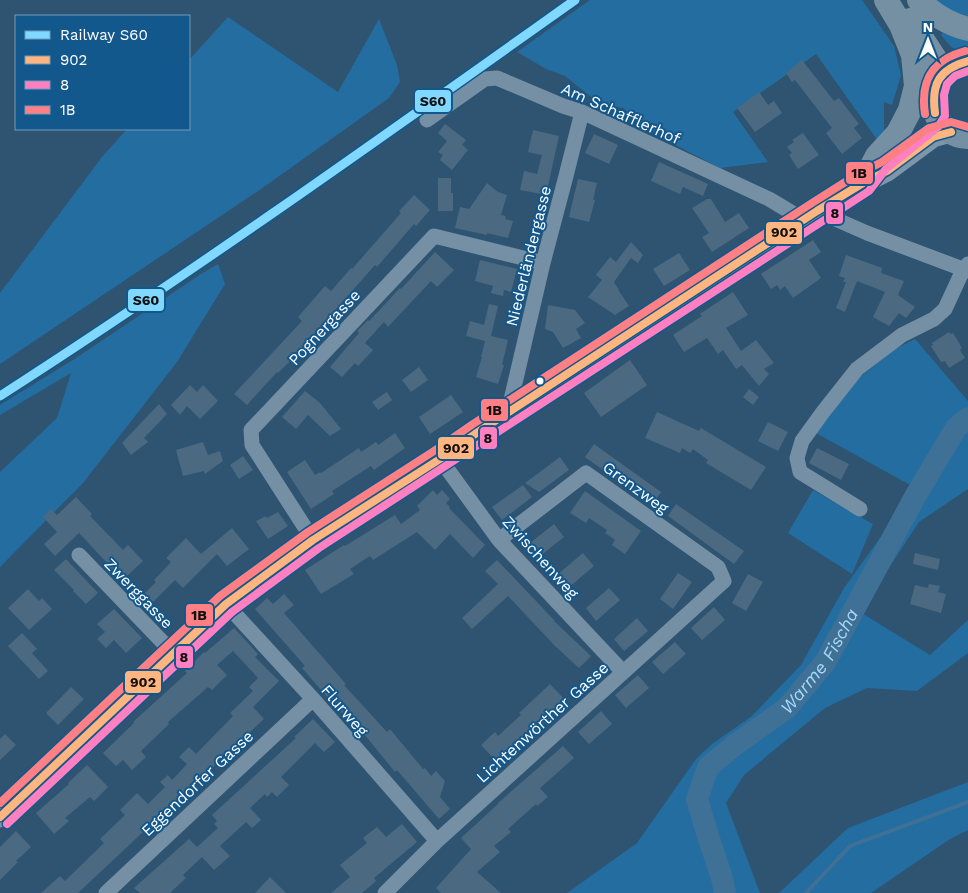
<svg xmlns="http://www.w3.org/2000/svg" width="968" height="893" font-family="'Work Sans',sans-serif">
  <rect width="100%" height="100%" fill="#2e5471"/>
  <path fill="#246da1" d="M590 0H862L894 46 901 75 892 105 884 102V142L878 141 816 54 733 112 768 162 720 168 660 137 623 108 600 104 565 76 546 69 517 52Z
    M928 0H968V23Z
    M228 17 338 92 379 19 397 65 400 82 389 98 261 189 0 364V293L102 157 127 129H189V60Z
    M947 27 968 35V56C955 52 949 45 941 35Z
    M218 264 225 284 177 362 83 483 0 567V472L57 418 71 373 0 415V405L76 358 201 274Z
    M915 339 968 401V489L919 522 860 612 930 655 968 620V653L917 691 867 688 825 708 744 775 726 803 760 893H567L637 843 696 759 712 744 752 716 801 665 844 588 885 531 910 485 816 433 859 378 895 349Z
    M813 490 873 524 852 574 788 533Z
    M968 782V830L950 839 871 893H779L848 828Z"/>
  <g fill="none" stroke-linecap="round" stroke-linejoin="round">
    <path stroke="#3f7095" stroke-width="4" d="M806 893 850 846 968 802"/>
    <path stroke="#3f7095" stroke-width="22" id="s1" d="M725 893 722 878 708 836 697 799 708 767 736 744 787 708 826 661 916 495 956 428 968 418"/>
  </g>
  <path fill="#4b6a81" d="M802 60 834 101 839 98 859 124 854 128 862 138 842 154 826 133 832 128 795 80 792 82 786 73Z
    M759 92 768 105 774 101 782 113 755 132 737 108Z
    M445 124 466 140 462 145 468 150 452 170 440 160 443 155 438 152 447 141 438 133Z
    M533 130 559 136 546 195 520 190 524 171 537 174 542 155 528 152Z
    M803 133 819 155 798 169 789 155 792 153 787 147 794 142 792 140Z
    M594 134 618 145 609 164 585 153Z
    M659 162 708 184 703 196 683 187 680 194 651 181Z
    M438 178H451V193H453V211H438Z
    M578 179 597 183 593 200H595L589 222 569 217Z
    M487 183 498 192 507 195 501 215 506 216 505 219 513 221 508 238 487 233V235L455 228 460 207 469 209Z
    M414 195 430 210 416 226 414 224 377 267 375 265 290 361 278 373 277 372 247 405 234 394 302 321 298 317 325 286 331 291 351 268 352 269 401 213 399 211Z
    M707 199H711L725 222 739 213 749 228 712 252 702 237 709 233 692 208Z
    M813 240 821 252 809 260 821 278 793 298 785 286 780 290 777 285 771 289 761 274Z
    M631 242 643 255 638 263 631 258 614 282 619 290 618 291H619L629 306 615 315 588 297 602 280 596 275 610 257 616 262Z
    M435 252 454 270 437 287 431 281 388 327 384 322 365 343 373 350 358 366 355 363 342 377 330 367 359 333 357 331 368 320 369 321 400 288 401 289Z
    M679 253 690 270 664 286 653 269Z
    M846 255 882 268 881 273 904 281 898 295 915 307 906 318 899 313 889 326 873 317 885 292 857 281 845 312 836 308 846 282H843L845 278 839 276Z
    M480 260 517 269 511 292 504 290 503 296 491 293 493 286 475 281Z
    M733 292 748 315 726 328 741 351 756 340 774 363 764 369 769 374 759 386 742 365 736 369 723 350 718 354 707 338 684 352 673 335 702 316 700 314Z
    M489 304 498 306 491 336 508 340 502 365H504L498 384 476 377 482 357H481L485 341 466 336 470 321 484 325Z
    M548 305 575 310 585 323 576 329 581 338 563 348 553 332 545 329Z
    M949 332 950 334 953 333 962 348 960 350 965 358 949 368 945 361 941 362 931 346 933 345 932 343Z
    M630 360 647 385 601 417 584 393Z
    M419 367 428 380 411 392 402 380Z
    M190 385 197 392 203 385 218 401 200 419 187 406 180 415 171 405Z
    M749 389 759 397 753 405 743 397Z
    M305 391 320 403 341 429 330 436 308 415 296 429 282 417Z
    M387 392 392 400 378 410 372 402Z
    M451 395 463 412 430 434 419 417Z
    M159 404 167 414 144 438 148 442 131 455 122 443Z
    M657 412 699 431 701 428 766 467 751 490 706 463 708 460 693 449 690 453 682 448 680 453 645 438Z
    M768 422 788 432 778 451 758 441Z
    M395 433 405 448 374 470 371 466 332 491 334 494 311 509 287 472 305 460 315 475 320 472 321 473 359 448 361 452 376 442 378 445Z
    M203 442 208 455 220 451 223 461 205 474 204 471 183 476 176 450Z
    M594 444 661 492 652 505 585 457Z
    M817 448 849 464 841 480 809 463Z
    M243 456 253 470 239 479 230 465Z
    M560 457 569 470 539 492 525 483Z
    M523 485 532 497 502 520 492 507Z
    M433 490 437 495 442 490 450 499 446 503 450 507 449 508 485 545 473 558 450 534 435 550 417 532 373 560 370 556 350 569 354 574 321 594 305 570 344 545 345 546 395 515 401 524 420 510 417 506Z
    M585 491 641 531 625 554 612 545 615 540 605 533 607 530 589 518 586 523 570 513Z
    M76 497 92 514 90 516 123 550 128 545 143 561 126 577 119 569 114 573 107 565 108 564 79 533 55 556 44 544 57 532 43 517 51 509 57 515Z
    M676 504 744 551 734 564 668 516Z
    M278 512 288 526 268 539 256 521 266 516 267 518Z
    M554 524 564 537 540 556 530 543Z
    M232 528 249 549 227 566 217 554 183 588 175 580 148 607 140 598 156 582 154 580 171 562 166 558 186 538 201 554Z
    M583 553 594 566 568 588 557 575Z
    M915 553 940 559 938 570 913 564Z
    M66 559 98 593 86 604 73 591 74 590 54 570Z
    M497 560 555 621H554L591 656 579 668 555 646 508 596 472 629 462 618 498 584 485 571Z
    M678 573 692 582 673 609 660 599Z
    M748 574 763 582 746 611 732 603Z
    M929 584 940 586 938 592 946 594 941 613 910 604 915 585 928 588Z
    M609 588 620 600 596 621 586 608Z
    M28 589 39 601 42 598 52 609 29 630 8 608Z
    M284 594 294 605 284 613 346 684 344 685 387 732 390 729 423 769 425 768 431 776 436 771 445 781 440 797 450 809 439 819 397 770 395 772 364 734 362 735 328 698 302 668 305 666 255 609 267 598 273 604Z
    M714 607 725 620 702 640 691 628Z
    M114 609 142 638 126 653 114 640 106 648 97 639 105 632 97 624Z
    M637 618 648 631 624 651 614 639Z
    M234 628 258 654 255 657 279 681 253 707 264 719 237 744 238 745 224 759 222 758 194 787 193 786 144 833 143 832 78 893H41L60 876 65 881 104 843 100 839 125 815 120 810 137 793 148 804 165 787 160 782 168 775 172 780 187 764 179 757 189 747 196 754 233 716 230 713 253 691 249 687 258 678 233 651 217 665 227 675 212 690 208 687 168 722 169 724 141 751 146 757 132 770 123 760 116 766 103 753 134 723 133 722 187 673 185 671 204 652 205 653Z
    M22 633 37 649 32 653 48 671 39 679 8 646Z
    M675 642 686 654 663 674 652 662Z
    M638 675 649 688 626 708 615 695Z
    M550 684 567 702 500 765 481 745 495 732 498 736 521 715 519 713Z
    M71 687 84 699 58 725 46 713Z
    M601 711 612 724 589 744 578 732Z
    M313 719 335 742 324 752 315 743 281 777 289 785 277 797 272 792 267 797 265 794 250 808 261 820 252 828 246 822 220 846 230 856 214 870 202 857 183 875 186 878 170 893H140L134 888 189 839 197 847 218 828 214 824 217 821 212 815 296 738 294 737Z
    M5 734 16 745 0 760V739Z
    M563 746 574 758 540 788 548 797 537 806 536 804 508 829 511 832 494 846 500 852 477 872 501 893H441L436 888 471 849 461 838 498 804V803Z
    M87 765 108 787 94 801 90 797 65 818 69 821 54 834 36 813 69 784 68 783Z
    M402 824 417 842 374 878 376 881 362 893H331L350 877 340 865 367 843 363 838 377 827 386 837Z
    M16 831 31 847 16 861 18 862 0 880V847Z
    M270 877 286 893H255Z"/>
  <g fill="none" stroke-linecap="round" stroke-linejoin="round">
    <path stroke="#7590a5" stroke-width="15" d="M427 120 485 79 497 78 563 106 582 112 769 199 804 220
      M817 211 867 233 968 271
      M514 409 511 400 543 263 566 176 582 112
      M440 459 499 540 623 672
      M860 509 800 472 797 458 802 441 823 412 857 369 902 335 934 319 945 309 963 270 968 264
      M313 540 252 445 251 430 434 236 543 263
      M79 555 174 654
      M226 604 313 699 437 841
      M106 893 313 699
      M385 893 437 841 724 581 718 567 586 473 499 540"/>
    <path stroke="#7d96aa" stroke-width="21" d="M0 817 226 604 313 540 440 459 478 432 817 211 863 183 887 171 933 137 951 132"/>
    <path stroke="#7590a3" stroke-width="24" d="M919 0C932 14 949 24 968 29
      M910 20 936 60 941 75
      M968 61C918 69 925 135 968 137
      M863 183 877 156 898 133 910 110 916 86 913 55 901 25 886 0"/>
    <g stroke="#13588c" stroke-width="11">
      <path id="bus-1" d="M935 113C931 84 939 69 968 61
        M0 817 226 604 313 540 440 459 478 432 817 211 863 183 887 171 933 137 951 132"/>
    </g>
    <g stroke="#13588c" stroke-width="11">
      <path id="bus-2" d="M7 824 232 612 319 548 869 191 886 169 938 127 945 116 944 95 947 84 955 76 968 71"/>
    </g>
    <g stroke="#13588c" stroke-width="11">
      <path id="bus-3" d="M925 114C920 81 932 60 965 51
        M0 803 220 596 308 532 434 451 473 424 812 203 858 174 882 162 929 128 951 122 968 127"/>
    </g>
    <use href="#bus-1" stroke="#ffb580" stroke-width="8"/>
    <use href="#bus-2" stroke="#ff80c1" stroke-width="8"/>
    <use href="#bus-3" stroke="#ff8084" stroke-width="8"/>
    <g stroke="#13588c" stroke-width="12">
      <path id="rail-1" d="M0 396C196 270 385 135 575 0"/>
    </g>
    <use href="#rail-1" stroke="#80d8ff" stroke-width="9"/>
  </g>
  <circle fill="#fff" stroke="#13588c" stroke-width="2" cx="540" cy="381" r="4.5"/>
  <g text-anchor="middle" stroke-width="4" stroke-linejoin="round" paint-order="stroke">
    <g font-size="16" fill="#fff" stroke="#13588c">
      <text transform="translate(621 113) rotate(24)" y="6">Am Schafflerhof</text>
      <text transform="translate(528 256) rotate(-76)" y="6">Niederländergasse</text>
      <text transform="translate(324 327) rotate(-47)" y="6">Pognergasse</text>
      <text transform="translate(636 487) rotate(36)" y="6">Grenzweg</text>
      <text transform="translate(541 557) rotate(48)" y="6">Zwischenweg</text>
      <text transform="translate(139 593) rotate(46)" y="6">Zwerggasse</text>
      <text transform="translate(345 710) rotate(49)" y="6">Flurweg</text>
      <text transform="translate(542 722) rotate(-42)" y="6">Lichtenwörther Gasse</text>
      <text transform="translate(197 783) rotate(-43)" y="6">Eggendorfer Gasse</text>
    </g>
    <g font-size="18" font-style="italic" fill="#a7d7f8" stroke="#13588c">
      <text dy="6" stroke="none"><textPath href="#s1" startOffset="288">Warme Fischa</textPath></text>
    </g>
  </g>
  <g stroke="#13588c" stroke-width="2">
    <rect x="414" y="89" width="38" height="24" rx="5" fill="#80d8ff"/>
    <rect x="845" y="161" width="29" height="24" rx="5" fill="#ff8084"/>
    <rect x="825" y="201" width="19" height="24" rx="5" fill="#ff80c1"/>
    <rect x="765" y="221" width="38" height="24" rx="5" fill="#ffb580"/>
    <rect x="127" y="288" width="38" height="24" rx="5" fill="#80d8ff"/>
    <rect x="480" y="398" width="29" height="24" rx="5" fill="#ff8084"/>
    <rect x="479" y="426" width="19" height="24" rx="5" fill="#ff80c1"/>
    <rect x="437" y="436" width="38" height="24" rx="5" fill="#ffb580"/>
    <rect x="185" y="603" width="29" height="24" rx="5" fill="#ff8084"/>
    <rect x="175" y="645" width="19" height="24" rx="5" fill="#ff80c1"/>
    <rect x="124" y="670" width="38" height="24" rx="5" fill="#ffb580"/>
  </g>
  <g font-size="14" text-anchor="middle" font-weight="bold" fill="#111">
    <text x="433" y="106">S60</text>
    <text x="859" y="178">1B</text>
    <text x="835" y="218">8</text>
    <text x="784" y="237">902</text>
    <text x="146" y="305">S60</text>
    <text x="494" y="415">1B</text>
    <text x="488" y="443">8</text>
    <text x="456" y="453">902</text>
    <text x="199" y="620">1B</text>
    <text x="184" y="662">8</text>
    <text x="143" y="687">902</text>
  </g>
  <rect x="15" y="15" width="175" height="115" fill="#13588c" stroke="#719bba"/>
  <rect x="25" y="31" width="25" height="8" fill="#80d8ff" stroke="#719bba"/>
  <text x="60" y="40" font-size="15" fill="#ffffff">Railway S60</text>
  <rect x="25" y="56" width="25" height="8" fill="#ffb580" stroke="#719bba"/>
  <text x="60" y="65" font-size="15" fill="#ffffff">902</text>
  <rect x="25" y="81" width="25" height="8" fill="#ff80c1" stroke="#719bba"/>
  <text x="60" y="90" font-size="15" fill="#ffffff">8</text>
  <rect x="25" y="106" width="25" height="8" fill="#ff8084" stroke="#719bba"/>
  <text x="60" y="115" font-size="15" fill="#ffffff">1B</text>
  <g transform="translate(928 40)" stroke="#13588c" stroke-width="4" paint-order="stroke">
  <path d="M0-4L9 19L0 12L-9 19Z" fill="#ffffff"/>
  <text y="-8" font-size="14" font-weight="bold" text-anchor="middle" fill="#ffffff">N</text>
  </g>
</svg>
